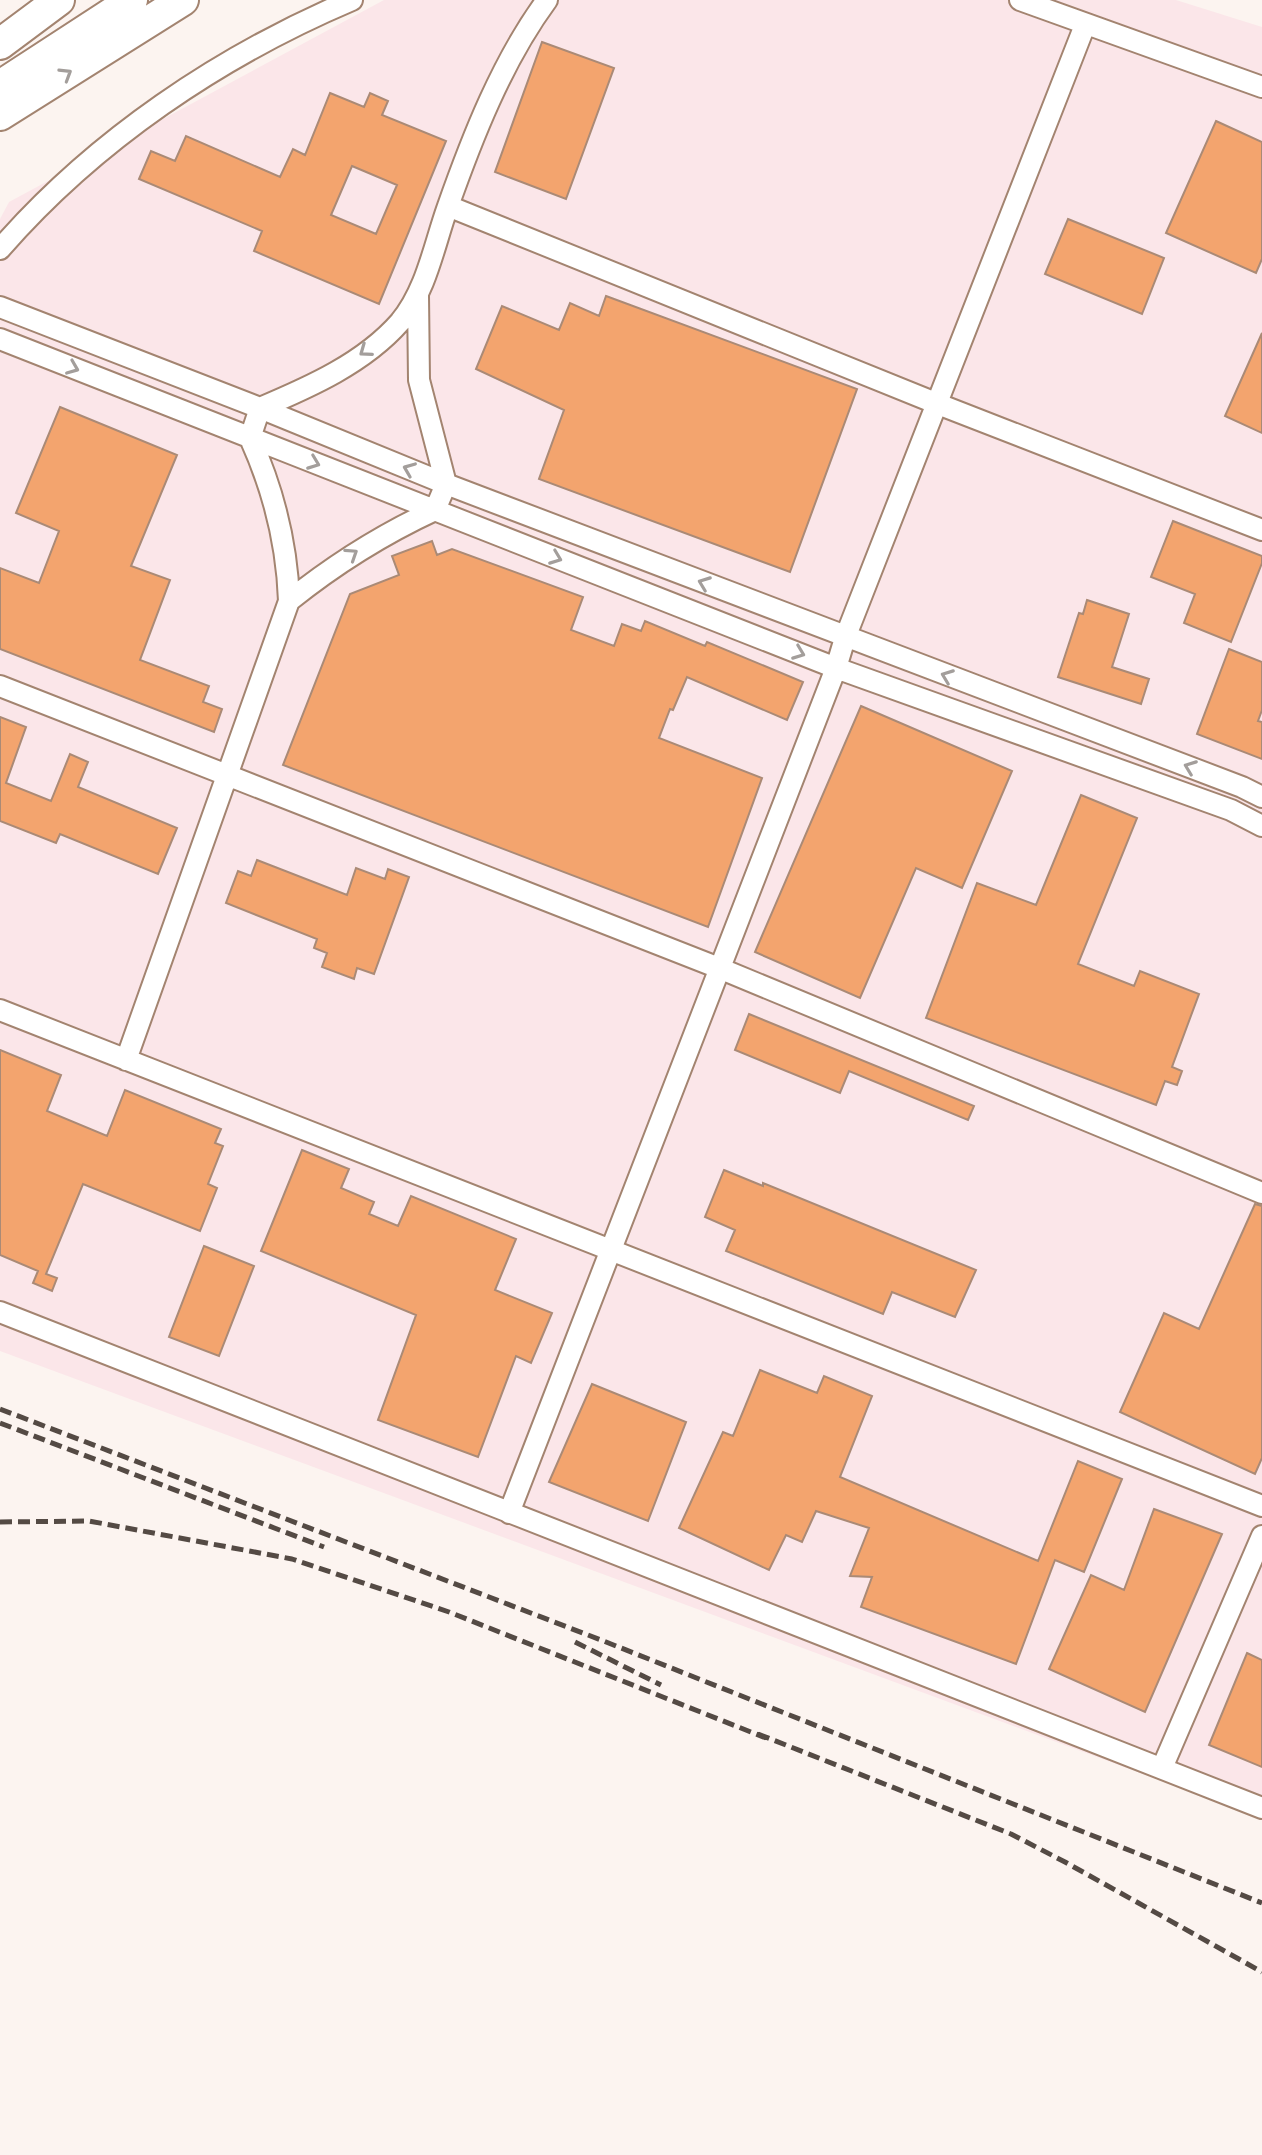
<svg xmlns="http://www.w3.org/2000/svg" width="1262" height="2155" font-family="Ubuntu,sans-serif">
  <rect width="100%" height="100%" fill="#fcf4f0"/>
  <path fill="#fbe6e9" d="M384 0H1176L1262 27V1818L0 1351V219L9 202Z"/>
  <path fill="#f3a46e" stroke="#aa8a76" stroke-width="2" fill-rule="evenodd" d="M542 42 614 68 566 199 495 172Z
    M330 93 364 107 370 93 388 101 382 115 446 141 379 304 254 251 262 231 139 179 151 151 175 161 186 136 280 177 293 149 305 155ZM352 166 397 185 376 234 331 215Z
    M1216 121 1262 142V259L1256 273 1166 233Z
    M1068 219 1164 258 1142 314 1045 274Z
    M606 296 857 389 790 572 539 479 564 410 476 369 502 306 559 330 570 303 599 316Z
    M1262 333V433L1225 416Z
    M60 407 177 455 131 566 170 580 140 660 209 686 203 702 222 709 214 732 0 649V568L39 583 59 531 16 513Z
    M1173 521 1262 556V563L1231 642 1184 623 1195 594 1151 577Z
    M432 541 437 555 452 549 583 597 571 630 614 646 622 624 641 631 645 621 705 646 707 642 803 682 787 720 687 677 673 710 670 709 659 738 762 778 708 927 283 765 350 594 399 575 392 556Z
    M1087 600 1129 614 1112 667 1149 679 1141 704 1058 677 1079 613 1083 614Z
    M1229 649 1262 662V710L1258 721 1262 722V759L1197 734Z
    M861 706 1012 771 962 888 916 868 860 998 755 952Z
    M0 717 26 727 6 783 51 801 70 754 88 762 78 787 177 828 158 874 60 834 56 843 0 821Z
    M1081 795 1137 818 1078 964 1134 986 1140 971 1199 994 1172 1067 1182 1071 1177 1085 1165 1081 1156 1105 926 1018 977 883 1036 905Z
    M257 860 347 895 356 868 385 879 388 869 409 877 374 974 357 968 354 979 322 967 327 953 314 948 317 939 226 903 238 871 251 876Z
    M749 1014 974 1106 968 1120 849 1071 840 1093 735 1050Z
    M0 1050 61 1075 47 1111 107 1136 125 1090 221 1129 215 1143 223 1146 208 1184 217 1188 200 1231 83 1184 46 1274 57 1278 52 1291 33 1283 38 1271 0 1255Z
    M302 1150 349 1169 341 1188 374 1202 369 1214 398 1226 411 1196 516 1239 495 1290 552 1313 531 1363 516 1356 478 1457 378 1420 416 1315 261 1251Z
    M724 1170 763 1186V1183L976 1270 955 1317 892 1292 883 1314 726 1251 735 1230 705 1217Z
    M1255 1204 1262 1206V1458L1255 1474 1120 1412 1164 1313 1199 1329Z
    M204 1246 254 1266 219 1356 169 1337Z
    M760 1370 817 1393 824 1376 872 1396 840 1477 1038 1561 1078 1461 1122 1479 1084 1572 1055 1560 1016 1664 861 1607 872 1577 850 1576 869 1528 816 1511 802 1542 786 1535 769 1570 679 1528 723 1432 733 1436Z
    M592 1384 686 1422 648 1521 549 1482Z
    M1154 1509 1222 1534 1145 1712 1049 1669 1091 1575 1124 1590Z
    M1247 1653 1262 1660V1767L1209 1745Z"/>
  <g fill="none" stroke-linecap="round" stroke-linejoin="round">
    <g stroke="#a38470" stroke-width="24">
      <path id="minor" d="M1020 0 1262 87
        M448 206 938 404 1262 530
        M0 249C95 140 220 56 352 0
        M0 307 260 408 446 484 1242 787 1262 797
        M0 339 836 668 1231 810 1262 826
        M289 601C335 564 381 535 435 510L446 484 419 380 418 296
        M0 686 719 968 1262 1193
        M0 1010 1262 1506
        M126 1060 289 601C287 543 274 491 250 438L260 408C310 387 364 363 400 322 426 291 434 246 447 209 472 138 502 61 547 0
        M0 1312 1262 1808
        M509 1513 836 668 845 638 1085 25
        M1162 1768 1262 1536"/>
    </g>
    <g stroke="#a38470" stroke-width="34">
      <path id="highway" d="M0 44 59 0
        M0 86 132 0
        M0 115 183 0"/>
    </g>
    <use href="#minor" stroke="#fff" stroke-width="20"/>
    <use href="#highway" stroke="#fff" stroke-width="30"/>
    <path stroke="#544a44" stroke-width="5" stroke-dasharray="12 6" stroke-linecap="butt" d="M0 1409 601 1640 1262 1903
      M0 1423 324 1547
      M0 1522 89 1521 292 1559 449 1612 766 1738
      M575 1642 661 1685
      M758 1734 1011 1834 1065 1862 1262 1972"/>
  </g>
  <defs><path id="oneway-chevron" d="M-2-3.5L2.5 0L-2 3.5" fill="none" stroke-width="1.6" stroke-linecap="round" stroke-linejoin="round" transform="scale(2)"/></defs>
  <g stroke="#a39e9b">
    <use href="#oneway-chevron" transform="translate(66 74) rotate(-32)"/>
    <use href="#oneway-chevron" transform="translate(365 351) rotate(144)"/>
    <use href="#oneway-chevron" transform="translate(73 368) rotate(22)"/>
    <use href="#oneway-chevron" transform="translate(314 463) rotate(21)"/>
    <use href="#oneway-chevron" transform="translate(409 469) rotate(-158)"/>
    <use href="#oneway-chevron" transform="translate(352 554) rotate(-33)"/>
    <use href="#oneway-chevron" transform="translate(556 558) rotate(21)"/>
    <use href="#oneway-chevron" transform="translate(704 583) rotate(-159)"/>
    <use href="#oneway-chevron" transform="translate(799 653) rotate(21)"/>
    <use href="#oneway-chevron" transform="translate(947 676) rotate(-159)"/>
    <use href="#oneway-chevron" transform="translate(1190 767) rotate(-159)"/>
  </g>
</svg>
